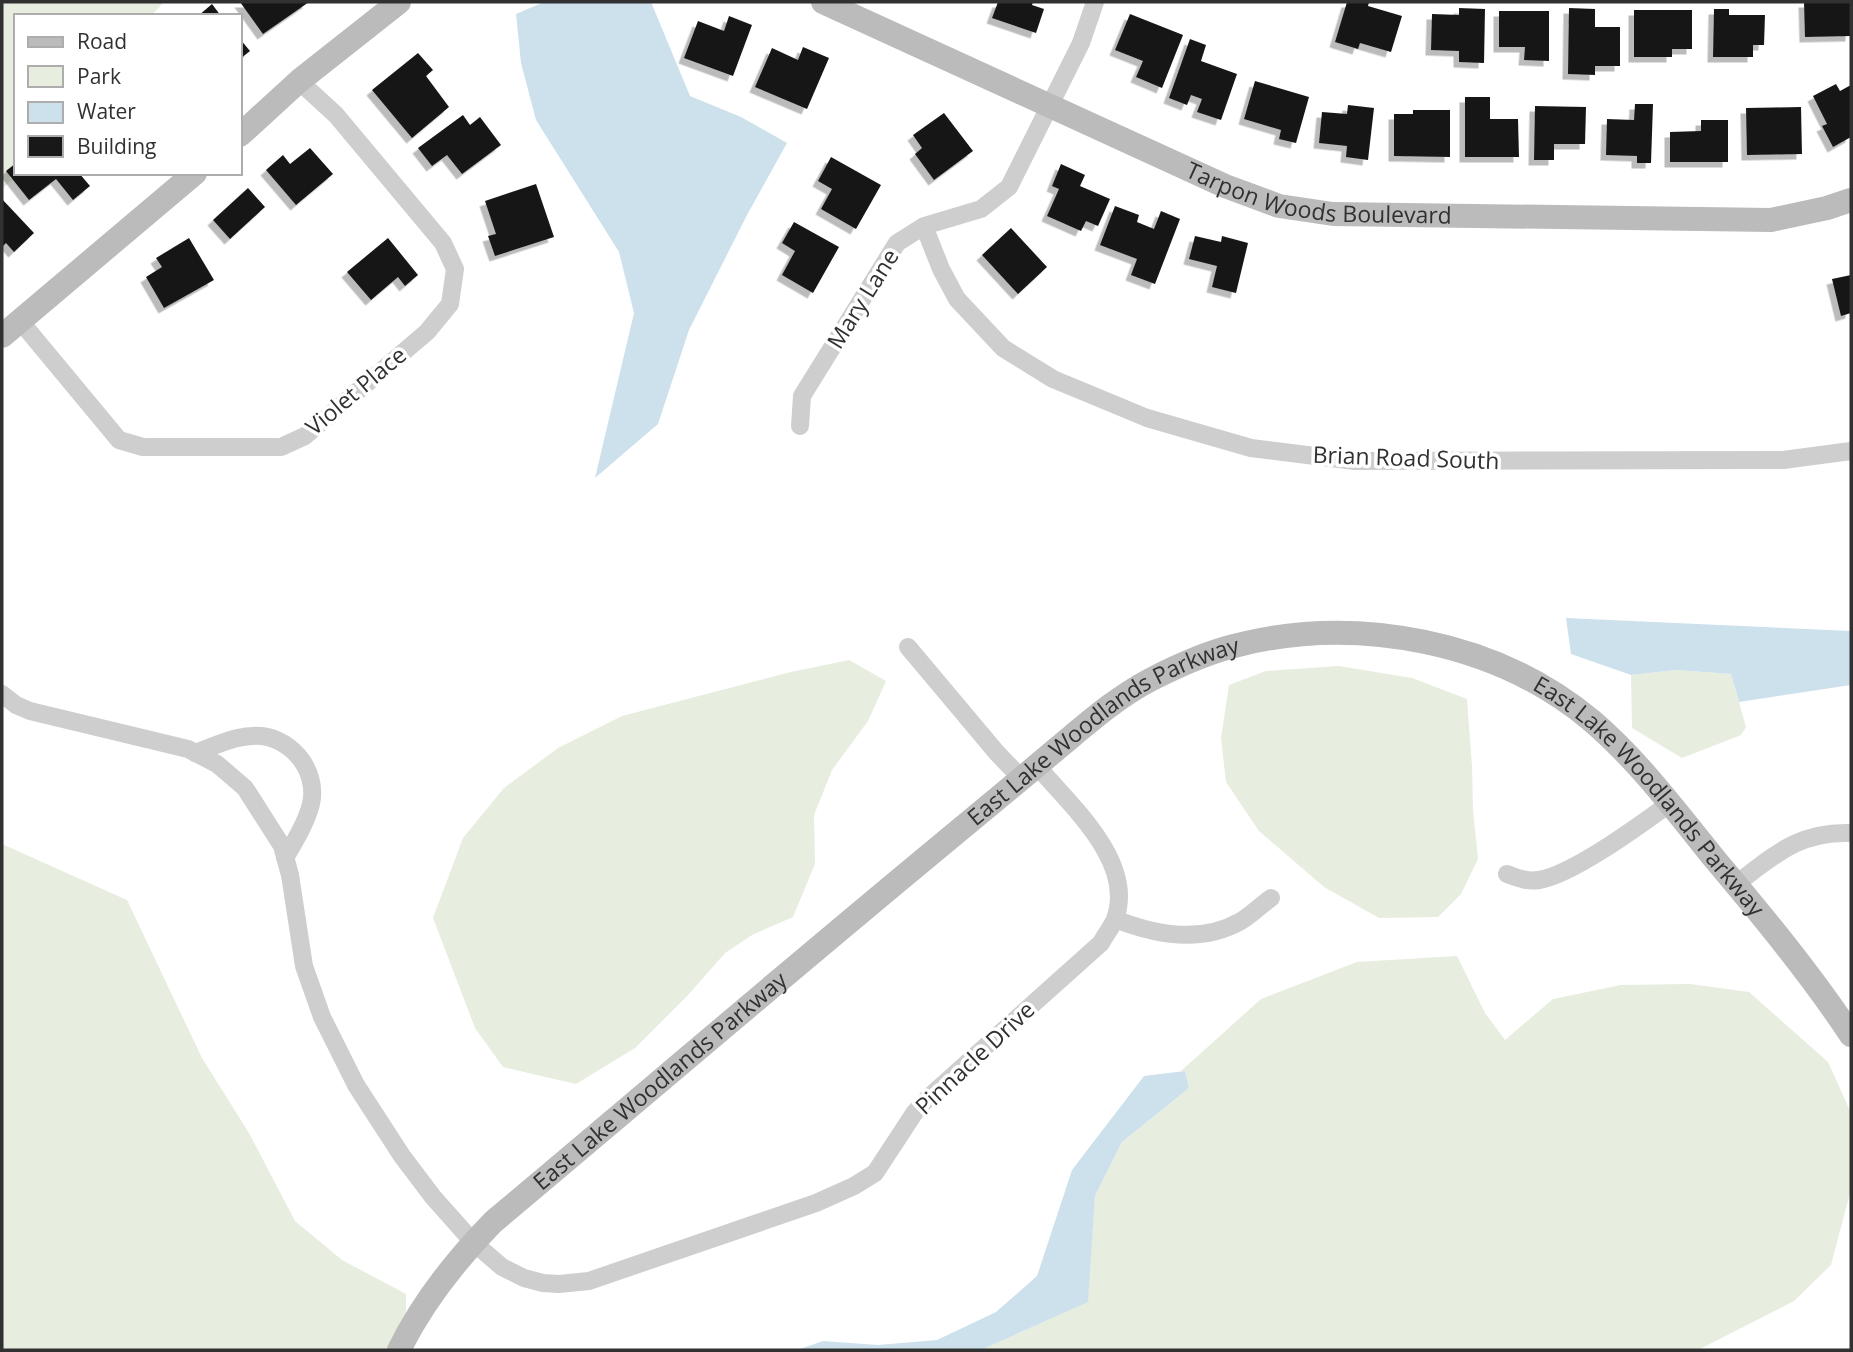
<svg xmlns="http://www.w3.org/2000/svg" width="1853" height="1352" font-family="'Open Sans',sans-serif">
  <defs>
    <filter id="shadow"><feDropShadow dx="-5.5" dy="5.5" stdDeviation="0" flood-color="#0004"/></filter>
  </defs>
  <rect width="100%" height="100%" fill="#fff"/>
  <path fill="#e7eddf" d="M2 2H164L151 16H16V173H19L2 189Z
    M849 660 886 681 868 721 832 770 814 815 815 864 793 917 752 935 725 953 689 994 635 1048 576 1084 503 1067 475 1028 433 918 463 838 504 788 558 748 622 716 791 672Z
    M1339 666 1412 678 1467 699 1472 766 1473 810 1478 859 1461 894 1438 917 1379 918 1324 887 1259 831 1226 782 1221 738 1229 685 1266 671Z
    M1676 670 1731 674 1746 727 1741 735 1682 758 1632 728 1631 675Z
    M2 844 127 900 202 1058 249 1133 295 1221 342 1260 406 1294V1317L389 1350H2Z
    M1457 956 1485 1013 1505 1040 1553 999 1621 985 1690 984 1749 992 1828 1062 1851 1113V1189L1831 1265 1794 1301 1698 1350H981L1087 1302 1095 1196 1122 1142 1189 1088 1185 1071H1181L1261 999 1357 962Z"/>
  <path fill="#cde1ec" d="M544 2H651L690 96 741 117 787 143 747 215 689 330 658 424 595 478 634 313 619 252 536 120 521 63 516 14Z
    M1566 618 1851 631V685L1739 702 1731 674 1676 670 1631 675 1571 654Z
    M1185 1071 1189 1088 1122 1142 1095 1196 1088 1302 981 1350H797L823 1341 878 1345 937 1340 996 1312 1037 1276 1072 1170 1144 1076Z"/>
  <path fill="#181818" filter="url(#shadow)" d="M240 2H309L263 34Z
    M998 2H1033L1032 5 1044 9 1036 33 992 18Z
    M1347 2H1369L1368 6 1402 16 1391 52 1360 43 1358 49 1335 42Z
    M1804 2H1851V36L1805 37Z
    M212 4 221 16H198Z
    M1459 8 1485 9 1484 63 1459 62V51L1431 50 1432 14 1459 15Z
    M1569 8 1595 9V27H1620V66H1595V75L1568 74Z
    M1714 9H1729V15H1765L1764 45H1753V57H1713Z
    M1634 10H1692V49H1672V57H1634Z
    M1499 11H1549V61L1524 60 1525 47H1499Z
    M1130 14 1183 35 1162 88 1136 77 1143 61 1115 50Z
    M729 16 752 25 733 76 684 58 698 21 724 31Z
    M240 39 250 51 240 59Z
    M1190 39 1206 45 1201 61 1237 74 1221 120 1197 112 1202 99 1191 95 1187 105 1169 98Z
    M803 47 829 58 807 109 755 87 772 48 798 60Z
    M418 53 433 70 426 76 449 107 412 138 372 90Z
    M1255 81 1309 97 1296 143 1279 139 1281 130 1244 119Z
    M1836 84 1840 91 1851 85V137L1833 147 1822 126 1827 124 1813 96Z
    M1465 97H1490V119H1518L1519 157H1465Z
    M1635 104H1653L1651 163H1637V156L1606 155 1607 119 1634 120Z
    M1348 105 1374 108 1368 160 1346 157 1347 146 1319 143 1322 112 1347 114Z
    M1535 106 1586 107 1585 144H1554V160H1534Z
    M1801 107 1802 154 1747 155 1746 108Z
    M1413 110H1450V157L1394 156V114H1413Z
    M944 113 973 151 934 180 915 154 922 148 913 135Z
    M463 115 470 125 480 117 501 145 462 174 447 155 432 166 418 148Z
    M1701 120H1728V162H1670V132L1701 131Z
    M310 148 333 174 296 205 266 170 283 155 290 164Z
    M831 157 881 185 856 229 821 209 832 189 818 181Z
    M16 163V173H79L90 186 73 200 56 179 29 200 6 171Z
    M1061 164 1085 175 1080 186 1110 199 1098 226 1086 221 1081 231 1047 216 1059 189 1052 186Z
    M536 184 554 237 495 256 488 236 496 234 485 201Z
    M248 188 265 207 230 239 213 220Z
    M2 199 34 233 14 252 6 243 2 247Z
    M1115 206 1139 215 1137 222 1154 229 1161 211 1180 219 1155 284 1131 275 1137 259 1100 245Z
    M794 222 839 247 813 293 782 275 795 251 782 243Z
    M1011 228 1047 267 1018 294 982 255Z
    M1195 236 1221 242 1222 236 1248 243 1236 293 1212 287 1217 266 1189 259Z
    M189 238 214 280 164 308 146 277 162 267 156 258Z
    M388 238 418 275 405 286 398 277 371 300 347 272Z
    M1851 275V313L1841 316 1832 279Z"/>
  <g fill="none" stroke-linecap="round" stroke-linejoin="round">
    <path stroke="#cecece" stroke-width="18" d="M924 226 941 269 957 299 1003 348 1053 379 1147 418 1251 448 1355 461 1783 460 1851 451
      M21 322 119 440 143 447H281L305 436 427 332 450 304 455 269 443 243 336 115 299 81
      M800 426 802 396 897 243 924 226 981 209 1009 187 1081 43 1095 2
      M908 647 997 753 1022 779
      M2 694 16 705 30 711 188 749 217 764 245 788 282 846 290 875 304 966 322 1017 356 1085 402 1156 433 1197 473 1242 502 1267 524 1278 543 1283 559 1284 589 1281 816 1203 854 1186 875 1173 915 1112 927 1099 1101 943C1105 935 1112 927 1115 919 1136 862 1070 805 1037 766
      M195 753C214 746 232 737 252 736 288 733 319 769 311 804 306 823 295 841 285 858
      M1507 874C1518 878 1527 882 1539 880 1572 875 1640 825 1669 804
      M1736 884C1775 855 1799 831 1851 833
      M1115 919C1155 935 1201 944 1241 921 1251 915 1261 905 1271 898"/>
    <g stroke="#bbb" stroke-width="24">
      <path id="s1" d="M823 2 1225 186 1279 206 1333 214 1771 220 1827 208 1851 200"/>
      <path d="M240 135 299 81 399 2"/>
      <path d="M2 336 195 173"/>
      <path id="s2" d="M399 1350C422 1303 456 1260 493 1222 642 1097 789 971 939 847 979 814 1019 781 1059 747 1088 723 1116 698 1150 680 1177 666 1208 652 1238 645 1357 615 1497 641 1592 721 1640 762 1678 814 1718 863 1765 919 1811 975 1851 1035"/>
    </g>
  </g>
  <g text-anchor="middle" stroke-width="7" stroke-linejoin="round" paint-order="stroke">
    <g font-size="23" fill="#313131" stroke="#fff">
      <text dy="8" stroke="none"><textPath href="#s1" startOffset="537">Tarpon Woods Boulevard</textPath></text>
      <text transform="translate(863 299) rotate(-58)" y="8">Mary Lane</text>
      <text transform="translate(356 391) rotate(-40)" y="8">Violet Place</text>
      <text transform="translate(1406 458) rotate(2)" y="8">Brian Road South</text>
      <text dy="8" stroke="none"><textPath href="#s2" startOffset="945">East Lake Woodlands Parkway</textPath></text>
      <text dy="8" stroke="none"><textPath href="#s2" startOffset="1575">East Lake Woodlands Parkway</textPath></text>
      <text transform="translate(975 1058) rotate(-43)" y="8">Pinnacle Drive</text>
      <text dy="8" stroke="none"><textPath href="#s2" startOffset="378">East Lake Woodlands Parkway</textPath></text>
    </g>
  </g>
  <rect width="1853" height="1352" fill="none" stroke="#313131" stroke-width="7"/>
  <rect x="14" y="14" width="228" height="161" fill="#ffffff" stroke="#adadad" stroke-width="2"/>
  <rect x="28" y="37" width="35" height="10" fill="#bbbbbb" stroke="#adadad" stroke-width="2"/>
  <text x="77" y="49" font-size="21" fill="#313131">Road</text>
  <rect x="28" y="66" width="35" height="21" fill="#e7eddf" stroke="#adadad" stroke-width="2"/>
  <text x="77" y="84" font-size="21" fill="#313131">Park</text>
  <rect x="28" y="102" width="35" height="21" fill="#cde1ec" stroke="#adadad" stroke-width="2"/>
  <text x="77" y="119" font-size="21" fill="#313131">Water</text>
  <rect x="28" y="136" width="35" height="21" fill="#181818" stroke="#adadad" stroke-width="2"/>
  <text x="77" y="154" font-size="21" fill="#313131">Building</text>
</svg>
